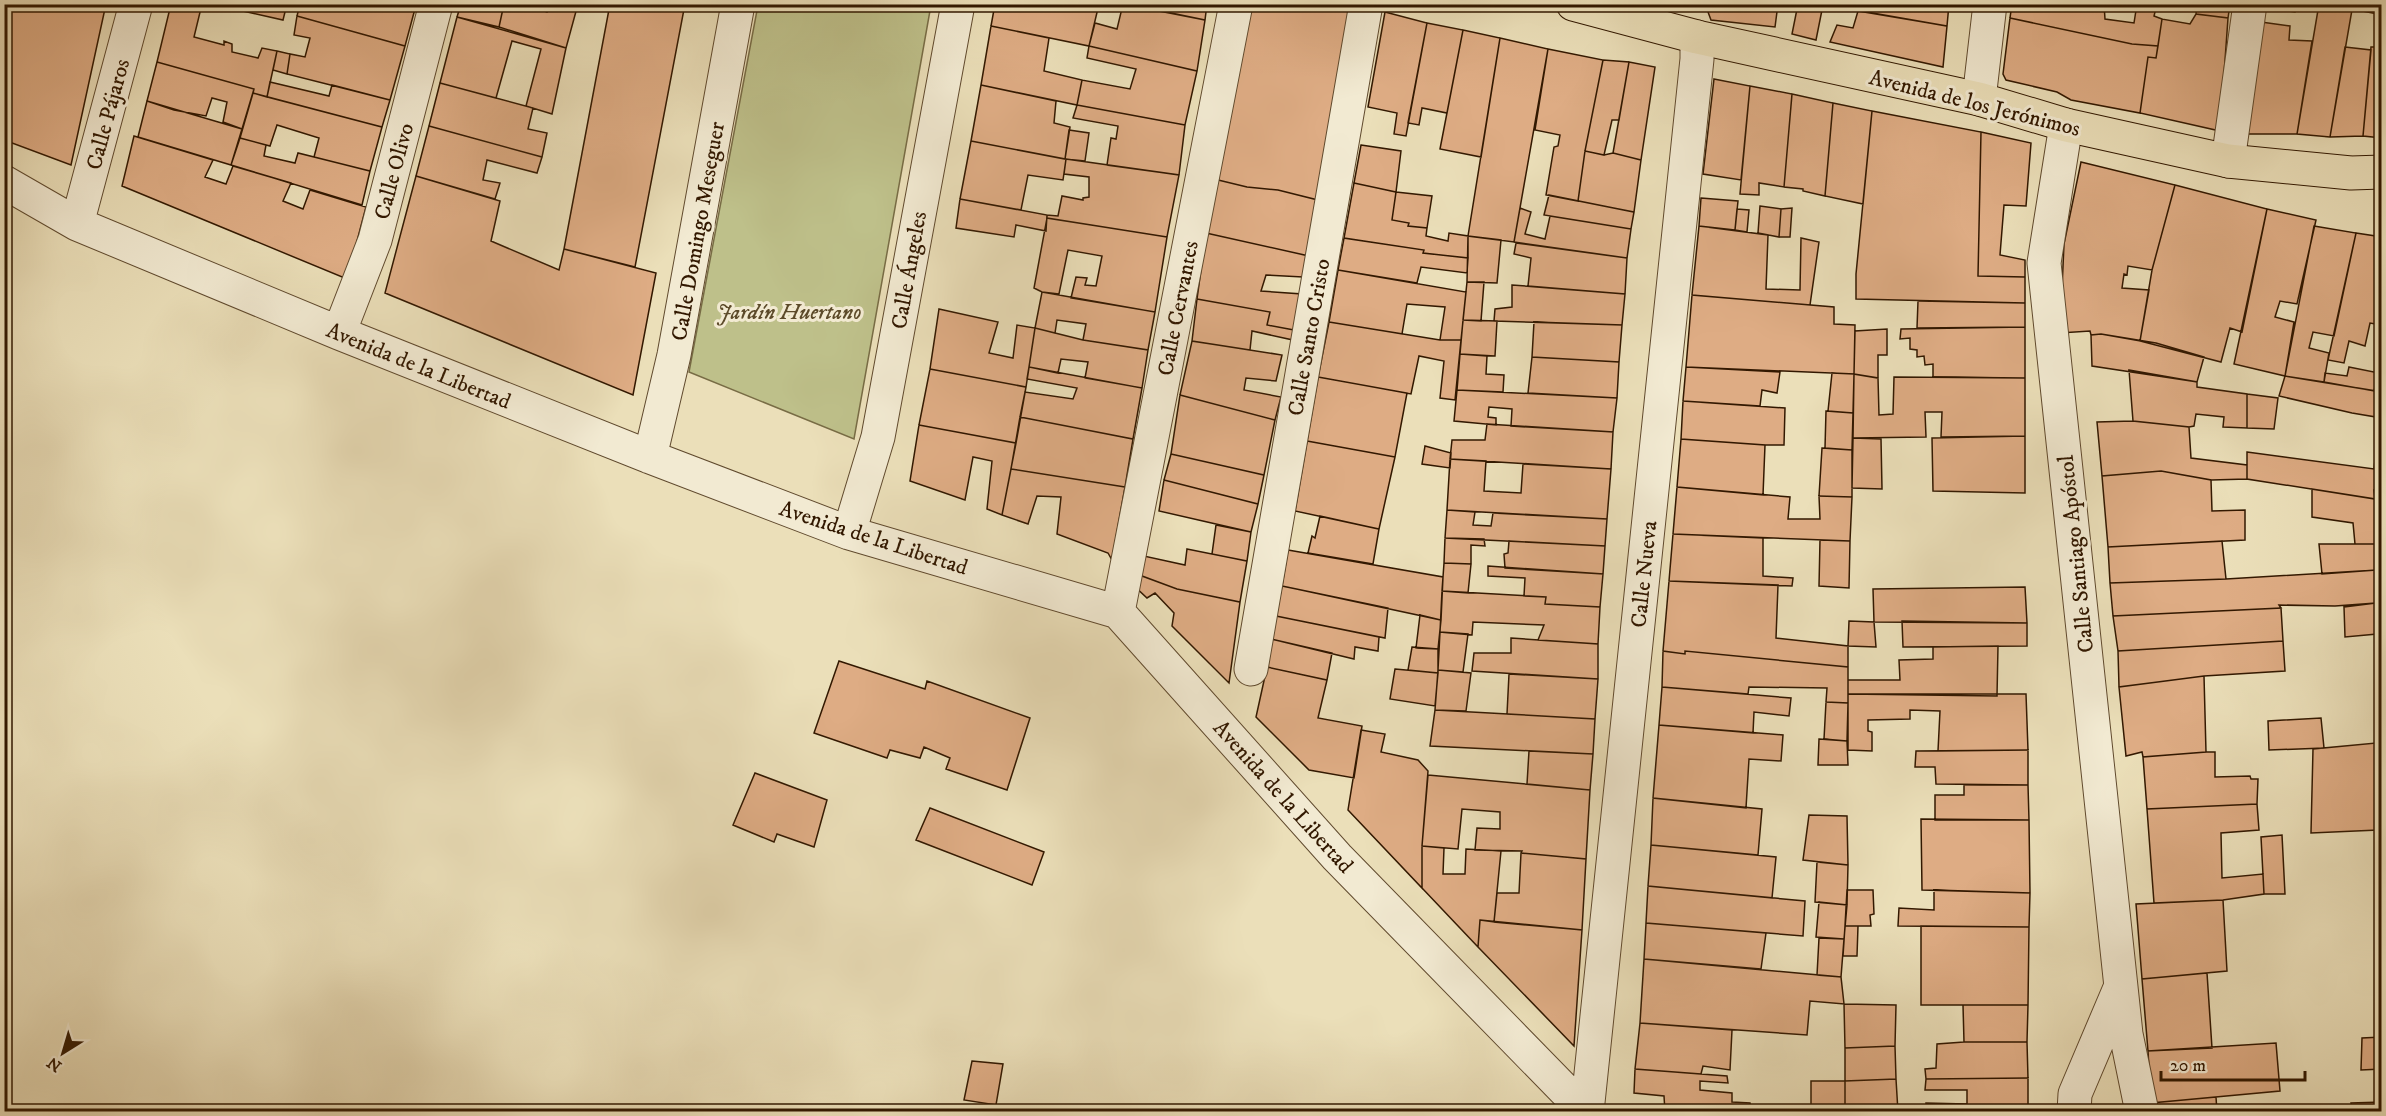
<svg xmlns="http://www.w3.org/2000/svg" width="2386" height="1116" font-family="'IM FELL DW Pica',serif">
  <rect width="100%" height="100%" fill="#ebdfb9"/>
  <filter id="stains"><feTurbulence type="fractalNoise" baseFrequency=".00333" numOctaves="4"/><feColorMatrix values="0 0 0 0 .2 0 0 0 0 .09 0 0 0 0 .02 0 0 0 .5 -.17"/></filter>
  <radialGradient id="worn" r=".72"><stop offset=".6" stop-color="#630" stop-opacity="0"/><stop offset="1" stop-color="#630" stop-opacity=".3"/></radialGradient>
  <path fill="#bec08a" stroke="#786c45" stroke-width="1.5" d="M758 5H931L854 439 689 372Z"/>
  <path fill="#deac84" stroke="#321800" stroke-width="1.5" d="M4 4H106L71 165 4 140Z
    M171 4H202L194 37 224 45V41L232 44V52L258 58 262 48 277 51 267 97 253 93 254 89 157 62Z
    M212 4H287L283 20Z
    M300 4H323L335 8 336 4 416 5 405 46 297 16Z
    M461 4H504L499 27 457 17Z
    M504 4H525L547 12 549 4H578L566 48 499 27Z
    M610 4H685L635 267 564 249Z
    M995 4H1099L1089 46 991 26Z
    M1123 4 1205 20 1197 71 1089 46 1095 23 1117 29Z
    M1128 4H1207L1205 20Z
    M1242 4H1350L1318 200 1278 190 1247 187 1214 179Z
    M1709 4H1778L1775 27 1711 20 1708 12Z
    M1798 4 1823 5 1816 40 1792 34Z
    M1821 4H1949L1947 26Z
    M2012 4H2104L2105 19 2134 23 2137 4H2157L2154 16 2162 19 2158 46 2132 44 2010 18Z
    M2197 4H2230L2228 18 2196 14Z
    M2266 4H2296L2295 12 2266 8Z
    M2319 4H2353L2330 137 2297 134Z
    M2353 4H2380L2378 14 2352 9Z
    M1858 11 1947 26 1943 67 1830 42 1837 25 1853 28Z
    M1385 12 1427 23 1406 136 1394 134 1397 113 1368 107Z
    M2196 14 2228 18 2220 131 2140 113 2148 57 2156 58 2162 19 2190 24Z
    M297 16 405 46 390 100 287 74 290 54 305 57 310 38 294 35Z
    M457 17 566 48 552 114 526 106 541 49 512 41 496 98 440 83Z
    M2010 18 2132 44 2158 46 2156 58 2148 57 2140 113 2071 100 2057 92 2006 80 2003 74Z
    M2261 22 2290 26 2289 40 2312 41 2297 134H2244Z
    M1427 23 1463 30 1447 113 1422 108 1419 125 1408 123Z
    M991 26 1049 38 1044 71 1082 80 1077 105 981 85Z
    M1463 30 1500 38 1481 157 1440 149Z
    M1500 38 1548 49 1514 242 1468 236Z
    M1089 46 1197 71 1185 125 1077 105 1082 80 1130 89 1136 69 1087 58Z
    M2345 47 2371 50 2363 136 2330 137Z
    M2371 47H2382V138L2363 136Z
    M1548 49 1603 60 1585 151 1578 201 1546 195 1554 147 1558 146 1560 135 1535 130Z
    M277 51 290 54 287 74 273 70Z
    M1603 60 1629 62 1619 120H1612L1604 155 1585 151Z
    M157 62 254 89 242 129 223 122 227 102 212 98 206 116 174 110 147 101Z
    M1629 62 1655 67 1641 160 1613 153Z
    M1714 79 1750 86 1741 180 1703 174Z
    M270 82 329 96 332 85 390 100 382 127 267 97Z
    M440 83 533 108 528 129 547 133 542 157 429 126Z
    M981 85 1056 101 1054 123 1070 127 1065 159 971 141Z
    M1750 86 1792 94 1784 187 1759 183V195L1740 194Z
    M253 93 382 127 370 171 314 157 319 138 277 125 270 146 240 138Z
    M1792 94 1833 103 1825 196 1803 191V189L1784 187Z
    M147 101 242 129 231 165 138 137Z
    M1833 103 1872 111 1863 204 1825 196Z
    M1077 105 1185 125 1179 175 1107 165 1111 138 1116 139 1118 126 1073 118Z
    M1872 111 1981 132 1978 276 2025 277V303L1856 299V274Z
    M429 126 542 157 537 173 487 160 483 180 500 183 495 199 416 176Z
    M1069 130 1089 133 1085 161 1065 159Z
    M1981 132 2031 143 2026 206 2004 205 2000 255 2025 260V277L1978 276Z
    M134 136 213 160 205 177 226 184 233 166 291 183 283 201 303 209 310 190 366 207 347 279 122 186Z
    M240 138 266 145 264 156 295 163 298 153 370 171 362 205 231 165Z
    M971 141 1066 159 1063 180 1028 175 1021 210 960 199Z
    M1361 145 1401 151 1396 192 1354 183Z
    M1585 151 1604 155 1613 153 1641 160 1634 212 1578 201Z
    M1066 159 1179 175 1167 237 1047 218V215L1058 216 1062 196 1083 200V198L1089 197V177L1064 174Z
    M2081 162 2175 185 2152 270 2128 266 2127 275 2124 274 2122 288 2149 290 2140 341 2101 334 2091 335 2090 331 2060 333 2064 244Z
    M416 176 500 201 491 241 559 270 564 249 656 273 633 395 385 293Z
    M1214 179 1247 187 1278 190 1318 200 1309 256 1206 233Z
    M1354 183 1396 192 1392 220 1409 223 1408 226 1427 228 1426 236 1448 241 1449 233 1468 236V258L1423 253 1424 250 1344 238Z
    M2175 185 2267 209 2242 332 2230 328 2221 362 2140 341 2152 270Z
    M1396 192 1432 196 1427 228 1408 226 1409 223 1392 220Z
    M1549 195 1634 212 1631 229 1544 215Z
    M1701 198 1738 201 1735 230 1699 226Z
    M960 199 1047 215 1046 231 1016 225 1014 237 956 228Z
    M1760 206 1781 209 1779 237 1758 233Z
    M1520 208 1531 212 1525 234 1545 239 1550 216 1631 229 1627 258 1514 242Z
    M1792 208 1790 237H1779L1781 209Z
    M1737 209 1749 210 1747 232 1735 230Z
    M2267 209 2316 220 2297 304 2280 301 2275 317 2294 322 2285 376 2234 364Z
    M1047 218 1167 237 1155 312 1071 298 1076 277 1087 278 1085 285 1096 286 1102 256 1068 250 1059 294 1042 292 1034 288Z
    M1699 226 1768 235 1766 289 1800 290 1801 238 1819 242 1810 305 1692 295Z
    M2314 226 2356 233 2334 336 2313 332 2309 348 2329 353 2324 382 2285 376Z
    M1206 233 1309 256 1303 277 1266 275 1261 291 1302 294 1294 330 1267 325 1270 312 1197 299Z
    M2356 233 2382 237V325L2370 323 2365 346 2349 341 2344 363 2328 360Z
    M1468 236 1501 240 1497 283 1467 282Z
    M1344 238 1424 250 1423 253 1468 258 1467 273 1421 267 1417 283 1338 270Z
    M1516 243 1627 258 1625 294 1528 286 1531 258 1514 254Z
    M1338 270 1466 292 1461 340H1440L1445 307 1407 304 1402 334 1329 322Z
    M1467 282H1484L1481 321 1463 320Z
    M1512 285 1625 294 1622 325 1494 321 1495 309 1512 307Z
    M1042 292 1155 312 1148 350 1083 340 1086 324 1057 320 1055 333 1035 328Z
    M1692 295 1834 307V324L1855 325 1854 374 1686 367Z
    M1197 299 1270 312 1267 325 1294 330 1293 340 1252 331 1250 350 1192 341Z
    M1918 301 2025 303V327L1917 328Z
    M939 309 998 322 989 353 1013 358 1017 325 1035 328 1026 387 930 369Z
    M1463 320 1497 321 1495 356 1460 354Z
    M1329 322 1440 340H1461L1455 400 1440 398 1444 361 1419 356 1411 394 1318 377Z
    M1534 322 1622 325 1619 362 1532 357Z
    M2025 327V378L1933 377V364L1925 365 1924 356 1917 357V350L1910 349V338L1900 339 1901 329Z
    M1035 328 1083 340 1148 350 1142 388 1085 378 1088 362 1061 359 1058 373 1029 367Z
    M1887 329V355H1878V378L1854 374 1855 331Z
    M2101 334 2156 343 2204 357 2197 382 2092 366 2091 335Z
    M1192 341 1282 355 1276 381 1246 378 1244 390 1281 397 1275 420 1180 395Z
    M1460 354 1487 356 1486 374 1504 375 1503 392 1457 390Z
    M2382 355V392L2374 391Z
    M1532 357 1619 362 1617 398 1528 393Z
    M1029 367 1142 388 1133 439 1020 417 1025 392 1073 399 1077 388 1027 379Z
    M1686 367 1780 372 1777 393 1762 390 1760 406 1683 401Z
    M2349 367 2379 373 2374 391 2324 382 2325 373 2347 376Z
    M930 369 1026 387 1016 443 919 425Z
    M2129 370 2197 382V387L2247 394V428L2223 427 2224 417 2196 414 2194 426 2189 427 2133 421Z
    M1832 373 1854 374 1853 413 1828 411Z
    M1854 374 1878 378 1879 415 1893 414 1894 377 2025 378V436L1941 437 1942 412H1925L1926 437 1853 438Z
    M2285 376 2382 392V418L2352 413 2279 396Z
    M1318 377 1407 393 1395 457 1307 441Z
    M1457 390 1617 398 1613 432 1511 426 1512 409 1489 407 1488 417 1496 418V425L1454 421Z
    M2247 394 2278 398 2274 429 2247 428Z
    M1180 395 1275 420 1264 475 1171 454Z
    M1683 401 1785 408 1784 445H1765L1681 439Z
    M1826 411 1853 413 1852 450 1825 448Z
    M1020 417 1133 439 1125 487 1011 469Z
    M2133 421 2189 427 2191 458 2247 465V479L2211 480 2161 471 2102 476 2097 422Z
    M1487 424 1613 432 1611 469 1450 459 1452 440H1485Z
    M919 425 1016 443 1002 515 987 509 992 461 973 457 965 500 910 481Z
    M2025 436V493L1933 491 1932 438Z
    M1853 438 1881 439 1882 489 1852 488Z
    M1681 439 1765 445 1763 495 1677 487Z
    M1307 441 1395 457 1379 529 1295 511Z
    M1425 446 1451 453 1450 468 1422 464Z
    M1822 448 1852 450V497L1819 496Z
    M2247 452 2374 469 2375 460H2382V489L2374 490 2375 499 2247 479Z
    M1171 454 1264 475 1258 504 1164 480Z
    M1450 459 1486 461 1484 491 1521 493 1523 464 1611 469 1607 519 1447 510Z
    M1011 469 1125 487 1112 560 1108 553 1057 534 1061 497 1037 496 1028 524 1002 515Z
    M2161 471 2211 480 2212 511 2245 510V540L2108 547 2102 476Z
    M1164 480 1258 504 1251 532 1159 511Z
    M1677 487 1790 497 1788 519H1820L1819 496 1852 497 1850 541 1673 534Z
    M2312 489 2375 499V544H2355L2353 523 2312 517Z
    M1447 510 1475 512 1473 525 1491 526 1493 513 1607 519 1605 546 1445 538Z
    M1320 516 1379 529 1373 564 1308 553 1312 536 1315 538Z
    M1216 525 1251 532 1247 561 1212 554Z
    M1673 534 1763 538V576L1793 578 1792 586 1669 581Z
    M1445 538 1484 539 1485 546 1471 545V564L1444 563Z
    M1820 540 1850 541 1849 588 1819 586Z
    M1509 541 1605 546 1603 574 1505 568 1504 554 1508 553Z
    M2222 541 2226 579 2110 583 2108 547Z
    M2319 544H2375L2376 570 2322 574Z
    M1187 549 1247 561 1240 602 1177 589 1134 573 1144 556 1185 565Z
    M1288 550 1443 577 1441 620 1282 586Z
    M1444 563 1471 564 1468 593 1442 591Z
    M1488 566 1603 574 1600 607 1545 604 1546 597 1524 596 1525 578 1488 576Z
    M2376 570V603L2335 606 2279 605 2281 608 2113 616 2110 583 2226 579Z
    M1134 573 1177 589 1240 602 1229 683 1172 626 1174 613 1155 593 1147 598 1130 582Z
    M1669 581 1778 585 1776 638 1848 646V667L1685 651V654L1663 651Z
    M1282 586 1388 608 1385 638 1276 616Z
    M2025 587 2027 623 1874 622 1873 589Z
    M1442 591 1546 597 1545 604 1600 607 1598 644 1538 640 1544 625 1473 622 1472 635 1440 632Z
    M2376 603 2377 634 2345 637 2344 607Z
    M2281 608 2283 641 2118 651 2113 616Z
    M1420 615 1441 620 1438 649 1416 648Z
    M1276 616 1379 637 1378 651 1355 647 1354 659 1271 639Z
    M1849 621 1874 622 1876 647 1848 646Z
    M1902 621 2027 623V646L1903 647Z
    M1440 632 1468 634 1463 672 1438 670Z
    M1511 638 1598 644V679L1472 671 1474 653H1511Z
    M1271 639 1332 653 1327 680 1267 667Z
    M2283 641 2285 671 2204 676 2119 687 2118 651Z
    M1998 646 1997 696 1848 694V680H1900L1899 660 1933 659V647Z
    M1412 647 1438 649V673L1408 670Z
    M1663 651 1685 654V651L1848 667V703L1826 702 1827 688 1749 687 1748 694 1662 687Z
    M839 661 925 689 927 681 1030 718 1007 790 946 769 950 758 924 747 920 758 890 750 887 758 814 733Z
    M1267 667 1327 680 1318 718 1362 726 1354 778 1309 770 1256 717Z
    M1395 669 1438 673 1435 706 1390 699Z
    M1438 670 1471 673 1466 711 1435 710Z
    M1509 674 1598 679 1595 719 1507 714Z
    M2204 676 2206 752 2143 757 2142 752 2126 756 2119 687Z
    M1662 687 1791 698 1789 716 1754 712 1753 733 1659 725Z
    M1848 694H2026L2028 750 1938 751 1940 711 1910 710V719L1868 720V731L1872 732V751L1848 750Z
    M1826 702 1848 703 1847 741 1824 739Z
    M1435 710 1595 719 1593 754 1430 746Z
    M2321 718 2324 748 2269 750 2268 721Z
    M1659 725 1783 735 1781 761 1749 759 1746 808 1653 798Z
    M1361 730 1385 734 1381 752 1418 760 1428 771 1422 846V888L1348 810Z
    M1819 739 1847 741 1848 765H1818Z
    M2376 743 2378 830 2311 833 2313 749Z
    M2028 750V785L1936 784 1935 767H1915L1916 751Z
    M1529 751 1593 754 1590 790 1527 784Z
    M2206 752H2215V777L2250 776 2251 779H2258L2257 804 2147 809 2143 757Z
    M755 773 827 800 814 847 777 834 774 842 733 825Z
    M1428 775 1590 790 1586 859 1521 853 1522 851 1475 850 1477 828 1500 829V812L1462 809 1458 849 1422 846Z
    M1964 785H2028L2029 820H1935V795H1964Z
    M1653 798 1762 809 1758 855 1651 845Z
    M2257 804 2259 830 2221 833 2222 878 2263 874 2264 894 2223 900 2154 903 2147 809Z
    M930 808 1044 852 1032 885 916 840Z
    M1809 815 1847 816 1848 865 1803 860Z
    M1921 819 2029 820 2030 893 1922 890Z
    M2282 835 2285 894H2264L2261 837Z
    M1651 845 1776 857 1772 898 1648 886Z
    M1422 846 1444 848 1443 874H1465L1466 849 1501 851 1494 922 1480 920 1478 947 1422 888Z
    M1521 853 1586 859 1582 930 1494 922 1497 893H1519Z
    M1817 862 1848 865 1847 905 1815 902Z
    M1648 886 1805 901 1803 936 1646 923Z
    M1847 890H1873L1874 914 1870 915 1871 926H1845Z
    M1934 890 2030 893 2029 927 1898 926 1899 908 1934 910Z
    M2223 900 2227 971 2142 979 2136 904Z
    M1819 902 1847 905 1844 939 1816 937Z
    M1480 920 1582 930 1574 1046 1478 947Z
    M1646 923 1766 933 1761 969 1644 959Z
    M1845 926H1858L1857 956H1843Z
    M1921 926 2029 927 2028 1005H1921Z
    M1819 938 1844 939 1841 977 1817 975Z
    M1644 959 1841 977 1844 1004 1810 1001 1807 1035 1640 1023Z
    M2207 973 2212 1048 2148 1051 2142 979Z
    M1844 1004 1896 1005 1895 1046 1845 1048Z
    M1963 1005H2028L2027 1042H1964Z
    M1640 1023 1732 1030 1730 1070 1703 1066 1701 1074 1635 1069Z
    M2382 1037V1069L2361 1070 2362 1038Z
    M1964 1042H2027L2028 1078 1926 1079 1925 1069 1936 1068 1937 1044Z
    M2276 1043 2280 1091 2151 1103 2148 1051Z
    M1895 1046 1896 1079 1845 1081V1048Z
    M972 1061 1003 1064 996 1105 964 1100Z
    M1635 1069 1727 1076 1728 1083 1700 1081V1090L1732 1093V1102L1750 1103 1751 1112H1665L1664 1096 1634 1093Z
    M2028 1078V1112H1926V1103L1967 1104V1090H1925L1926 1079Z
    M1896 1079 1898 1112H1845V1081Z
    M1811 1081H1845V1112H1768V1106L1811 1107Z
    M2216 1097 2217 1112H2152L2151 1103Z
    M2382 1102V1112H2352L2351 1103Z"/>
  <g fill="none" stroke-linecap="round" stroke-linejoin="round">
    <g stroke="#604a2e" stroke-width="35">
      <path id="minor" d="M1979 99 1990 4
        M2066 125 2044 263 2126 1034 2142 1112
        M2228 161 2250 4
        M4 182 77 224 339 333 650 457 849 533 1118 612 1337 857 1586 1112
        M77 224 136 4
        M339 333 375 240 436 4
        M650 457 674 355 738 4
        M849 533 878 437 958 4
        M1118 612 1236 4
        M1251 669 1366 4
        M1587 1112 1697 59V37
        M2074 1112 2075 1094 2120 988"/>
    </g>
    <g stroke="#321800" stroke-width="35">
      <path id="major" d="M1573 4 1697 37 1979 99 2066 125 2228 161 2351 173 2382 172"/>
    </g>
    <use href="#minor" stroke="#f2ead2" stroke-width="33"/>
    <use href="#major" stroke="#ebdfb9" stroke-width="33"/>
  </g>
  <g text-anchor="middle" stroke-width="6" stroke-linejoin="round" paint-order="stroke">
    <g font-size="22" fill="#321800" stroke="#f2ead2">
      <text transform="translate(1975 102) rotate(14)" y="8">Avenida de los Jerónimos</text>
      <text transform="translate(107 114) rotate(-75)" y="8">Calle Pájaros</text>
      <text transform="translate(393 171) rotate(-75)" y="8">Calle Olivo</text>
      <text transform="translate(697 231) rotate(-80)" y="8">Calle Domingo Meseguer</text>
      <text transform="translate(908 270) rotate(-80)" y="8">Calle Ángeles</text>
      <text transform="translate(1177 308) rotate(-79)" y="8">Calle Cervantes</text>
      <text transform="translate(1308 337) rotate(-80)" y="8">Calle Santo Cristo</text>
      <text transform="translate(419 365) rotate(22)" y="8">Avenida de la Libertad</text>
      <text transform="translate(874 537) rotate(18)" y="8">Avenida de la Libertad</text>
      <text transform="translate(2075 554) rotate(-96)" y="8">Calle Santiago Apóstol</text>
      <text transform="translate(1643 574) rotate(-84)" y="8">Calle Nueva</text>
      <text transform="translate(1284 796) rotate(48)" y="8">Avenida de la Libertad</text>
    </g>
    <g font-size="22" font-style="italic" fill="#5c4a29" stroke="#f2ead2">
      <text x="789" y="319">Jardín Huertano</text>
    </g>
  </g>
  <rect width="2386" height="1116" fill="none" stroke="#ebdfb9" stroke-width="24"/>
  <rect x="6" y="6" width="2374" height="1104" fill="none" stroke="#321800" stroke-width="3"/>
  <rect x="12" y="12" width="2362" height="1092" fill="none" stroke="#321800" stroke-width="1.5"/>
  <g transform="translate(63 1053) rotate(217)" stroke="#f2ead2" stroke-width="4.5" paint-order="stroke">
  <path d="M0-4.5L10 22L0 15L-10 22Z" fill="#321800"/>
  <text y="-9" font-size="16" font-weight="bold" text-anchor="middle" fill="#321800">N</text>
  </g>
  <path d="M2161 1071v9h144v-9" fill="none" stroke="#321800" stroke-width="3"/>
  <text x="2170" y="1071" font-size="18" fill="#321800" stroke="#f2ead2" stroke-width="4.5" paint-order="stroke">20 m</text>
  <rect width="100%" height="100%" filter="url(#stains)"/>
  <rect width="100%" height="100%" fill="url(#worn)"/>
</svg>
